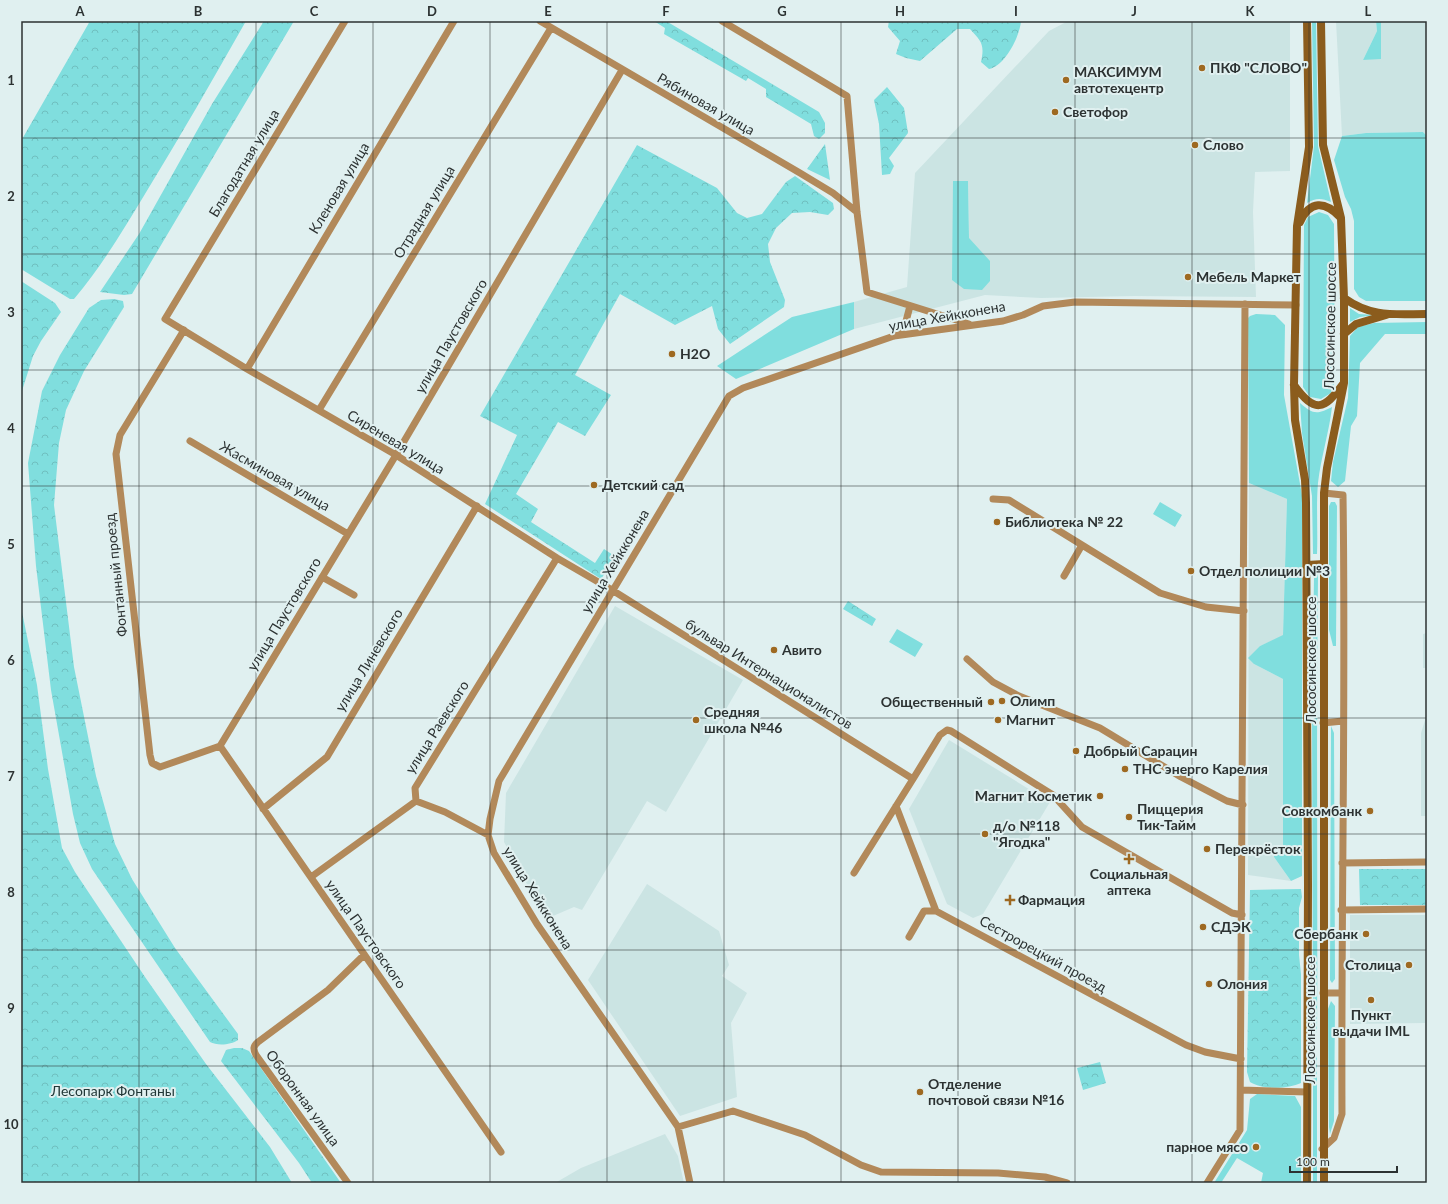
<svg xmlns="http://www.w3.org/2000/svg" width="1448" height="1204" font-family="Lato,sans-serif">
  <defs>
    <pattern id="forest-crowns" width="20" height="18" patternUnits="userSpaceOnUse"><rect width="20" height="18" fill="#80dede"/><path d="M2 6a3 3 0 1 1 6 0M12 15a3 3 0 1 1 6 0" fill="none" stroke="#6fbfbf"/></pattern>
  </defs>
  <rect width="100%" height="100%" fill="#e0f0f0"/>
  <path fill="#cbe4e3" fill-rule="evenodd" d="M1068 21H1290V171L1255 172 1253 212 1256 297 1134 296 1041 298 985 295 854 329V302L907 287 915 173 1049 31ZM953 181 968 182 969 238Z
    M1336 21H1376L1377 31 1363 60 1381 58V21H1427V136L1423 132 1366 133 1342 136Z
    M1249 483 1287 499 1283 636 1260 646 1254 664 1283 679V851L1274 857 1291 881 1248 875Z
    M615 606 743 680 666 812 647 801 582 910 574 907 546 919 504 842 506 793Z
    M1427 633V668H1423V634Z
    M1426 674 1427 816H1421V733L1426 717Z
    M949 740 1050 802 983 914 973 918 947 904 909 809Z
    M647 884 719 931 729 965 722 976 747 993 731 1023 737 1097 680 1116 588 980Z
    M1350 915H1425V1023L1350 1024Z
    M665 1134 678 1156 684 1183H555L581 1168Z"/>
  <path fill="#80dede" d="M1312 21H1316L1318 146 1331 202C1321 198 1316 198 1307 203L1314 146Z
    M1376 21H1381V59L1363 60 1377 31Z
    M1423 132 1427 136V301H1366L1359 297 1354 289V221L1351 209 1345 197 1334 160 1342 136 1366 133Z
    M953 181H968L969 238 990 261V281L982 290 964 289 952 280Z
    M1319 212 1328 215 1334 224 1335 381 1331 393 1321 399 1310 397 1303 387 1304 225 1308 217Z
    M854 302V329L736 379 717 366 792 317Z
    M1350 308 1359 314 1375 315 1360 317 1350 322Z
    M1256 314 1275 315 1285 325 1284 395 1302 495V876L1291 881 1274 857V851H1283V679L1254 664 1248 658 1260 646 1283 635 1287 499 1249 483 1248 318 1250 316Z
    M1427 322V334H1385L1360 363 1357 416 1351 426 1345 481 1338 487 1331 481 1333 462 1348 398 1350 336 1358 327 1374 323Z
    M1300 403C1313 414 1316 415 1332 407 1329 433 1321 457 1318 483 1316 506 1318 530 1317 554H1313L1312 496 1302 433Z
    M1160 502 1182 515 1175 527 1153 514Z
    M1331 502H1335L1337 506 1336 646H1333L1329 630V506Z
    M1317 570 1318 576C1316 728 1318 880 1317 1032L1313 1033 1312 705 1314 578Z
    M897 629 923 644 915 657 889 642Z
    M1331 726 1334 733 1335 979 1332 983 1330 980Z
    M1331 1001 1335 1006 1334 1121 1330 1134 1329 1127 1328 1009Z
    M1313 1053 1317 1055V1183H1313Z
    M1257 1094 1295 1096 1301 1107V1183H1261L1263 1173 1237 1158 1221 1183H1214L1247 1130 1250 1099Z"/>
  <path fill="url(#forest-crowns)" d="M90 21H246C213 79 180 137 145 194 123 230 102 266 74 299H70L21 269V141Z
    M264 21H294L132 294 124 295 100 292 139 234 212 104Z
    M654 21H666L819 112 825 123V133L819 139 814 136 811 124 766 97V89L748 78 746 81 664 34 665 28Z
    M889 21H1021C1020 36 1005 66 989 69L981 62C985 44 981 41 970 29H957L920 61 906 58 896 54 900 41 888 27Z
    M887 87 904 108 908 133 889 158 894 166 890 174 882 175 879 124 874 100Z
    M825 144 830 180 807 169Z
    M637 145 717 188 737 213 747 218 762 214 786 182 795 176 833 203 834 209 828 215 810 212 792 213 776 228 768 244 770 262 785 300 784 307 730 344 718 329 712 306 675 325 620 294 575 375 611 395 585 436 558 422 516 494 538 509 531 522 595 563 604 549 616 557 601 579 485 504 517 435 480 416Z
    M21 281 55 303 61 312 41 341 33 356 21 394Z
    M114 299 123 301 124 307 84 371 66 410 59 443 54 505 74 667 96 776 115 844 132 879 175 948 238 1034V1040C231 1045 217 1046 210 1042L92 869 80 843 73 814 51 690 36 566 28 463 42 391 60 355 89 308 101 300Z
    M848 601 876 619 872 626 843 609Z
    M21 607 37 685 48 769 62 848 75 872 145 977 206 1064 270 1147 292 1183H21Z
    M1359 869H1427V905H1360Z
    M1301 889 1302 897 1299 908V955L1301 974V1083C1288 1089 1263 1090 1250 1082L1247 1072 1250 890Z
    M234 1048H242L249 1051 341 1183H312L299 1163 221 1061 226 1050Z
    M1100 1062 1106 1083 1083 1090 1077 1068Z"/>
  <g fill="none" stroke-linecap="round" stroke-linejoin="round">
    <path stroke="#b2895a" stroke-width="7" d="M345 21 165 319 247 369 396 455 557 558 612 590 913 779 854 873
      M540 21 800 173 833 193 857 212
      M722 21 847 96 857 212 867 292 969 324
      M184 330 120 435 116 454 150 755 152 763 160 767 220 746
      M894 336 905 325 910 306
      M247 369 454 21
      M319 410 551 28
      M190 441 348 534
      M993 499 1009 500 1160 593 1206 607 1244 611
      M1064 576 1082 545
      M322 577 354 595
      M967 659 993 682 1019 696 1100 728 1181 777 1227 801 1243 805
      M1323 723 1343 721
      M220 746 396 455 622 70
      M220 746 501 1152
      M913 779 940 735 947 730 951 731 1053 795 1082 827 1232 913 1242 915
      M416 801 445 812 488 835
      M896 806 936 911 1186 1045 1205 1052 1241 1059
      M263 809 327 757 477 506
      M1342 863 1427 862
      M311 877 416 801 415 788 557 558
      M1341 910 1427 909
      M909 937 924 911H936
      M1323 993H1341
      M1241 1090 1307 1092
      M678 1127 733 1111 805 1135 861 1165 881 1172 998 1173 1045 1177 1067 1183
      M1322 1149 1334 1138 1342 1114C1341 908 1346 701 1343 495L1324 493
      M348 1183 256 1055C253 1049 253 1046 258 1042L328 990 364 955
      M690 1183 678 1127 537 924 494 853 488 835 490 819 499 781 729 396 743 388 894 336 1003 321 1023 315 1043 306 1075 302 1296 305
      M1207 1183 1240 1130 1245 304"/>
    <path stroke="#8b5c1d" stroke-width="8" d="M1307 21 1309 147 1297 226 1294 385 1295 420 1305 480 1306 503 1308 885 1307 1183
      M1321 21 1323 145 1341 218 1344 298V383L1327 468 1324 493V1183
      M1300 222C1310 200 1325 201 1340 217
      M1344 298C1372 318 1395 314 1427 314
      M1344 334 1356 324 1386 315
      M1294 385C1315 414 1324 410 1343 384
      M1307 565 1324 564"/>
  </g>
  <path fill="none" stroke="#2c3232" stroke-width="1" stroke-opacity="0.55" d="M139 21V1183M256 21V1183M373 21V1183M490 21V1183M607 21V1183M724 21V1183M841 21V1183M958 21V1183M1075 21V1183M1192 21V1183M1309 21V1183M21 138H1427M21 254H1427M21 370H1427M21 486H1427M21 602H1427M21 718H1427M21 834H1427M21 950H1427M21 1066H1427"/>
  <g fill="#9e6921" stroke="#e0f0f0" stroke-width="1.5">
    <circle cx="1202" cy="68" r="4"/>
    <circle cx="1066" cy="80" r="4"/>
    <circle cx="1055" cy="112" r="4"/>
    <circle cx="1195" cy="145" r="4"/>
    <circle cx="1188" cy="277" r="4"/>
    <circle cx="672" cy="354" r="4"/>
    <circle cx="594" cy="485" r="4"/>
    <circle cx="997" cy="522" r="4"/>
    <circle cx="1191" cy="571" r="4"/>
    <circle cx="774" cy="650" r="4"/>
    <circle cx="1002" cy="701" r="4"/>
    <circle cx="991" cy="702" r="4"/>
    <circle cx="696" cy="720" r="4"/>
    <circle cx="998" cy="720" r="4"/>
    <circle cx="1076" cy="751" r="4"/>
    <circle cx="1125" cy="769" r="4"/>
    <circle cx="1100" cy="796" r="4"/>
    <circle cx="1370" cy="811" r="4"/>
    <circle cx="1129" cy="817" r="4"/>
    <circle cx="985" cy="834" r="4"/>
    <circle cx="1207" cy="849" r="4"/>
    <path d="M1127 853h4v4h4v4h-4v4h-4v-4h-4v-4h4z"/>
    <path d="M1008 894h4v4h4v4h-4v4h-4v-4h-4v-4h4z"/>
    <circle cx="1203" cy="927" r="4"/>
    <circle cx="1366" cy="934" r="4"/>
    <circle cx="1409" cy="965" r="4"/>
    <circle cx="1209" cy="984" r="4"/>
    <circle cx="1371" cy="1000" r="4"/>
    <circle cx="920" cy="1092" r="4"/>
    <circle cx="1256" cy="1147" r="4"/>
  </g>
  <g text-anchor="middle" stroke-width="4" stroke-linejoin="round" paint-order="stroke">
    <g font-size="14" font-weight="bold" fill="#2c3232" stroke="#e0f0f0" text-anchor="start">
      <text x="1210" y="73">ПКФ "СЛОВО"</text>
      <text x="1074" y="77">МАКСИМУМ<tspan x="1074" dy="16">автотехцентр</tspan></text>
      <text x="1063" y="117">Светофор</text>
      <text x="1203" y="150">Слово</text>
      <text x="1196" y="282">Мебель Маркет</text>
      <text x="680" y="359">H2O</text>
      <text x="602" y="490">Детский сад</text>
      <text x="1005" y="527">Библиотека № 22</text>
      <text x="1199" y="576">Отдел полиции №3</text>
      <text x="782" y="655">Авито</text>
      <text x="1010" y="706">Олимп</text>
      <text x="983" y="707" text-anchor="end">Общественный</text>
      <text x="704" y="717">Средняя<tspan x="704" dy="16">школа №46</tspan></text>
      <text x="1006" y="725">Магнит</text>
      <text x="1084" y="756">Добрый Сарацин</text>
      <text x="1133" y="774">ТНС энерго Карелия</text>
      <text x="1092" y="801" text-anchor="end">Магнит Косметик</text>
      <text x="1137" y="814">Пиццерия<tspan x="1137" dy="16">Тик-Тайм</tspan></text>
      <text x="1362" y="816" text-anchor="end">Совкомбанк</text>
      <text x="993" y="831">д/о №118<tspan x="993" dy="16">"Ягодка"</tspan></text>
      <text x="1215" y="854">Перекрёсток</text>
      <text x="1129" y="879" text-anchor="middle">Социальная<tspan x="1129" dy="16">аптека</tspan></text>
      <text x="1018" y="905">Фармация</text>
      <text x="1211" y="932">СДЭК</text>
      <text x="1358" y="939" text-anchor="end">Сбербанк</text>
      <text x="1401" y="970" text-anchor="end">Столица</text>
      <text x="1217" y="989">Олония</text>
      <text x="1371" y="1020" text-anchor="middle">Пункт<tspan x="1371" dy="16">выдачи IML</tspan></text>
      <text x="928" y="1089">Отделение<tspan x="928" dy="16">почтовой связи №16</tspan></text>
      <text x="1248" y="1152" text-anchor="end">парное мясо</text>
    </g>
    <g font-size="14" fill="#2c3232" stroke="#e0f0f0">
      <text transform="translate(706 104) rotate(30)" y="5">Рябиновая улица</text>
      <text transform="translate(244 163) rotate(-59)" y="5">Благодатная улица</text>
      <text transform="translate(339 188) rotate(-59)" y="5">Кленовая улица</text>
      <text transform="translate(424 212) rotate(-59)" y="5">Отрадная улица</text>
      <text transform="translate(947 316) rotate(-10)" y="5">улица Хейкконена</text>
      <text transform="translate(1330 326) rotate(-89)" y="5">Лососинское шоссе</text>
      <text transform="translate(451 336) rotate(-60)" y="5">улица Паустовского</text>
      <text transform="translate(396 442) rotate(31)" y="5">Сиреневая улица</text>
      <text transform="translate(275 476) rotate(30)" y="5">Жасминовая улица</text>
      <text transform="translate(615 561) rotate(-59)" y="5">улица Хейкконена</text>
      <text transform="translate(116 575) rotate(-96)" y="5">Фонтанный проезд</text>
      <text transform="translate(284 614) rotate(-59)" y="5">улица Паустовского</text>
      <text transform="translate(369 660) rotate(-59)" y="5">улица Линевского</text>
      <text transform="translate(1311 660) rotate(-90)" y="5">Лососинское шоссе</text>
      <text transform="translate(769 674) rotate(32)" y="5">бульвар Интернационалистов</text>
      <text transform="translate(437 727) rotate(-58)" y="5">улица Раевского</text>
      <text transform="translate(538 898) rotate(58)" y="5">улица Хейкконена</text>
      <text transform="translate(366 934) rotate(55)" y="5">улица Паустовского</text>
      <text transform="translate(1043 954) rotate(29)" y="5">Сестрорецкий проезд</text>
      <text transform="translate(1310 1020) rotate(-90)" y="5">Лососинское шоссе</text>
      <text transform="translate(303 1098) rotate(54)" y="5">Оборонная улица</text>
    </g>
    <g font-size="14" fill="#213838" stroke="#e0f0f0">
      <text x="113" y="1096">Лесопарк Фонтаны</text>
    </g>
  </g>
  <rect width="1448" height="1204" fill="none" stroke="#e0f0f0" stroke-width="44"/>
  <path d="M1290 1166v6h107v-6" fill="none" stroke="#2c3232" stroke-width="2"/>
  <text x="1296" y="1166" font-size="12" fill="#2c3232" stroke="#e0f0f0" stroke-width="3" paint-order="stroke">100 m</text>
  <rect x="22" y="22" width="1404" height="1160" fill="none" stroke="#2c3232" stroke-width="1.5"/>
  <g font-size="13" text-anchor="middle" font-weight="bold" fill="#2c3232">
    <text x="80" y="16">A</text>
    <text x="198" y="16">B</text>
    <text x="314" y="16">C</text>
    <text x="432" y="16">D</text>
    <text x="548" y="16">E</text>
    <text x="666" y="16">F</text>
    <text x="782" y="16">G</text>
    <text x="900" y="16">H</text>
    <text x="1016" y="16">I</text>
    <text x="1134" y="16">J</text>
    <text x="1250" y="16">K</text>
    <text x="1368" y="16">L</text>
    <text x="11" y="85">1</text>
    <text x="11" y="201">2</text>
    <text x="11" y="317">3</text>
    <text x="11" y="433">4</text>
    <text x="11" y="549">5</text>
    <text x="11" y="665">6</text>
    <text x="11" y="781">7</text>
    <text x="11" y="897">8</text>
    <text x="11" y="1013">9</text>
    <text x="11" y="1129">10</text>
  </g>
</svg>
